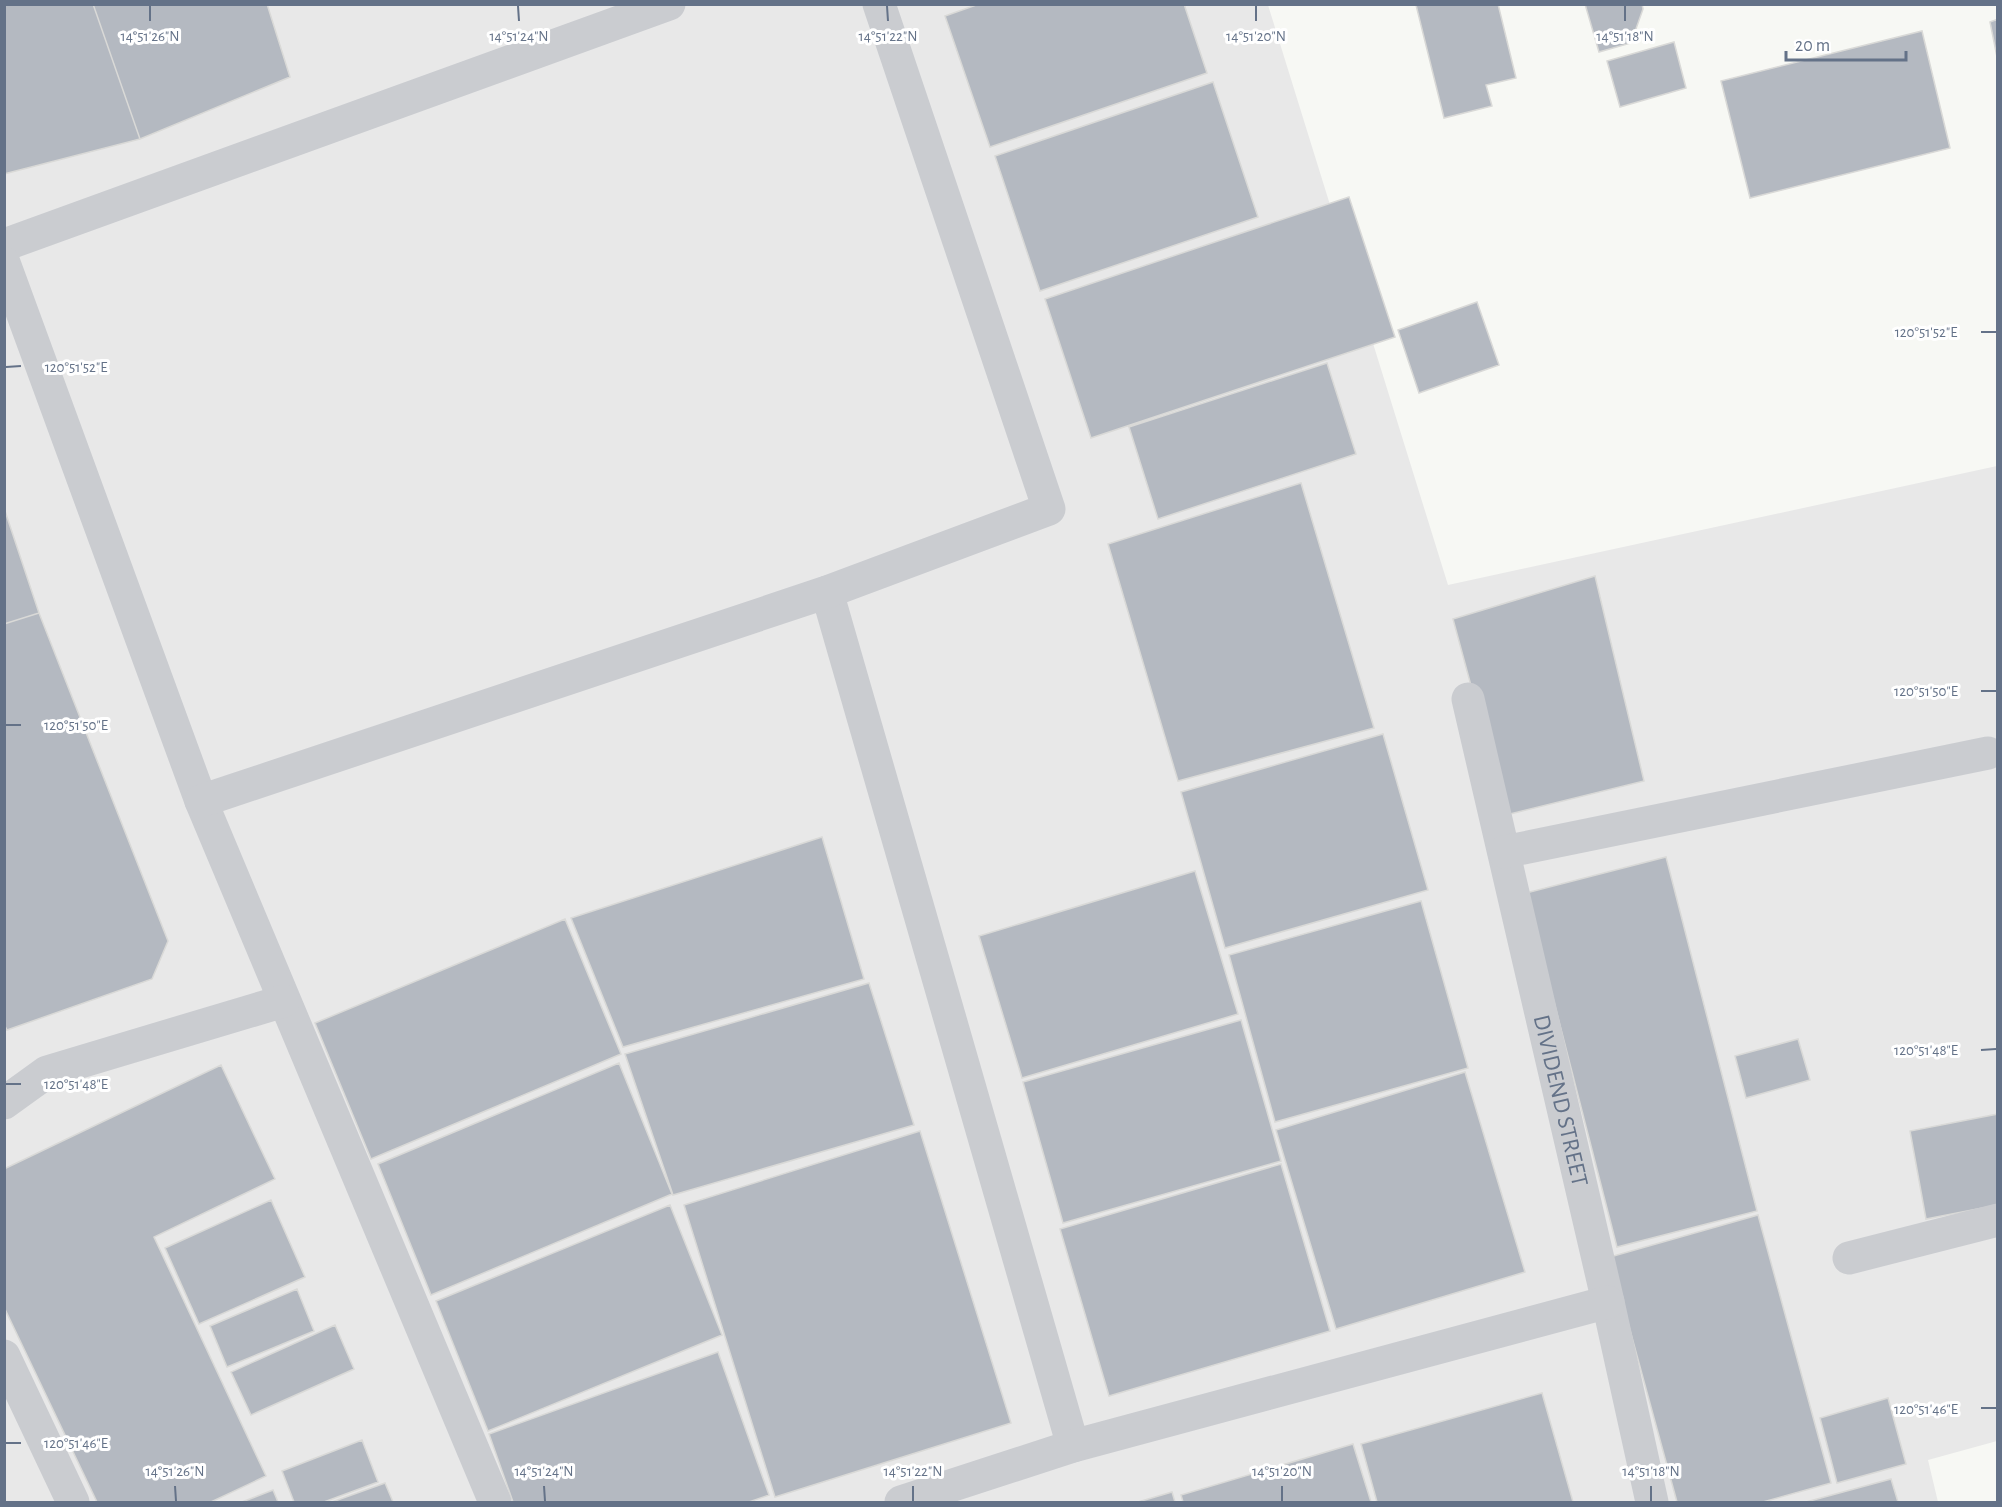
<svg xmlns="http://www.w3.org/2000/svg" width="2002" height="1507" font-family="'Alegreya Sans',sans-serif">
  <rect width="100%" height="100%" fill="#f7f8f4"/>
  <path fill="#e8e8e8" d="M5 5H1268L1448 585 1997 466V1441L1928 1460 1938 1502H5Z"/>
  <path fill="#b4b9c1" stroke="#d9d9d7" stroke-width="1.5" d="M4 4H93L140 139 4 174Z
    M93 4H267L290 77 140 139Z
    M979 4H1184L1207 73 990 147 945 16Z
    M1498 4 1516 78 1486 85 1492 106 1444 118 1416 5Z
    M1585 4H1642L1643 9 1631 43 1599 52Z
    M1998 19V62L1990 22Z
    M1922 31 1950 148 1750 198 1721 81Z
    M1674 42 1686 88 1620 107 1607 61Z
    M1213 82 1258 217 1040 291 995 156Z
    M1349 197 1395 337 1091 438 1045 299Z
    M1477 302 1499 365 1419 393 1398 330Z
    M1327 363 1356 454 1158 519 1129 427Z
    M1301 483 1374 728 1178 781 1108 544Z
    M4 508 39 613 4 624Z
    M1595 576 1644 781 1506 815 1453 619Z
    M39 613 168 941 152 979 7 1030 4 1024V624Z
    M1383 734 1428 890 1225 948 1181 792Z
    M822 837 864 979 623 1047 571 918Z
    M1666 857 1757 1211 1617 1247 1526 893Z
    M1195 871 1238 1014 1022 1078 979 936Z
    M1421 901 1468 1068 1275 1122 1229 955Z
    M565 919 621 1054 371 1159 315 1023Z
    M869 983 914 1125 673 1195 625 1054Z
    M1241 1020 1281 1161 1063 1223 1023 1082Z
    M1798 1039 1810 1080 1746 1098 1735 1056Z
    M619 1063 672 1194 431 1295 378 1164Z
    M221 1065 275 1179 154 1237 266 1476 211 1502H97L4 1307V1169Z
    M1465 1072 1525 1272 1336 1329 1276 1130Z
    M1998 1114V1205L1926 1219 1910 1131Z
    M920 1131 1011 1423 775 1497 684 1205Z
    M1281 1164 1330 1331 1109 1396 1060 1229Z
    M271 1200 305 1277 199 1324 165 1248Z
    M670 1205 722 1335 488 1431 436 1301Z
    M1758 1215 1831 1483 1763 1502H1677L1610 1257Z
    M297 1289 314 1331 227 1367 210 1326Z
    M335 1325 354 1369 251 1415 231 1372Z
    M718 1352 769 1495 749 1502H513L489 1434Z
    M1542 1393 1573 1502H1377L1361 1444Z
    M1888 1398 1906 1464 1837 1483 1820 1418Z
    M362 1440 378 1482 324 1502H294L282 1471Z
    M1353 1444 1371 1502H1183L1181 1495Z
    M1891 1479 1898 1502H1806Z
    M385 1483 393 1502H332Z
    M273 1490 278 1502H242Z
    M1172 1492 1175 1502H1138Z"/>
  <g fill="none" stroke-linecap="round" stroke-linejoin="round">
    <g stroke="#caccd0" stroke-width="33">
      <path d="M4 245 669 4"/>
      <path d="M4 263 201 801 495 1502"/>
      <path d="M827 592 1073 1446"/>
      <path id="s1" d="M1468 699 1608 1302 1652 1502"/>
      <path d="M201 801 827 592 1049 509 879 4"/>
      <path d="M1504 852 1988 753"/>
      <path d="M4 1103 47 1072 284 1001"/>
      <path d="M1849 1258 1998 1220"/>
      <path d="M4 1356 73 1502"/>
      <path d="M901 1502 1073 1446 1608 1302"/>
    </g>
  </g>
  <path fill="none" stroke="#647288" stroke-width="2" d="M150 6V21M518 6 519 21M887 6 888 21M1256 6V21M1625 6V21M1981 332H1996M6 367 21 366M1981 691H1996M6 725H21M1981 1050 1996 1049M6 1084H21M1981 1408H1996M6 1443H21M175 1486 176 1501M544 1486 545 1501M913 1486V1501M1282 1486V1501M1651 1486V1501"/>
  <g text-anchor="middle" stroke-width="6" stroke-linejoin="round" paint-order="stroke">
    <g font-size="24" fill="#647288" stroke="#fff">
      <text dy="8" stroke="none"><textPath href="#s1" startOffset="412">DIVIDEND STREET</textPath></text>
    </g>
  </g>
  <g font-size="15" text-anchor="middle" fill="#647288" stroke="#fff" stroke-width="6" stroke-linejoin="round" paint-order="stroke">
    <text x="150" y="41">14°51'26"N</text>
    <text x="519" y="41">14°51'24"N</text>
    <text x="888" y="41">14°51'22"N</text>
    <text x="1256" y="41">14°51'20"N</text>
    <text x="1625" y="41">14°51'18"N</text>
    <text x="1926" y="337">120°51'52"E</text>
    <text x="76" y="372">120°51'52"E</text>
    <text x="1926" y="696">120°51'50"E</text>
    <text x="76" y="730">120°51'50"E</text>
    <text x="1926" y="1055">120°51'48"E</text>
    <text x="76" y="1089">120°51'48"E</text>
    <text x="1926" y="1414">120°51'46"E</text>
    <text x="76" y="1448">120°51'46"E</text>
    <text x="175" y="1476">14°51'26"N</text>
    <text x="544" y="1476">14°51'24"N</text>
    <text x="913" y="1476">14°51'22"N</text>
    <text x="1282" y="1476">14°51'20"N</text>
    <text x="1651" y="1476">14°51'18"N</text>
  </g>
  <rect width="2002" height="1507" fill="none" stroke="#647288" stroke-width="12"/>
  <path d="M1786 51v9h120v-9" fill="none" stroke="#647288" stroke-width="3"/>
  <text x="1795" y="51" font-size="18" fill="#647288" stroke="#ffffff" stroke-width="4.5" paint-order="stroke">20 m</text>
</svg>
